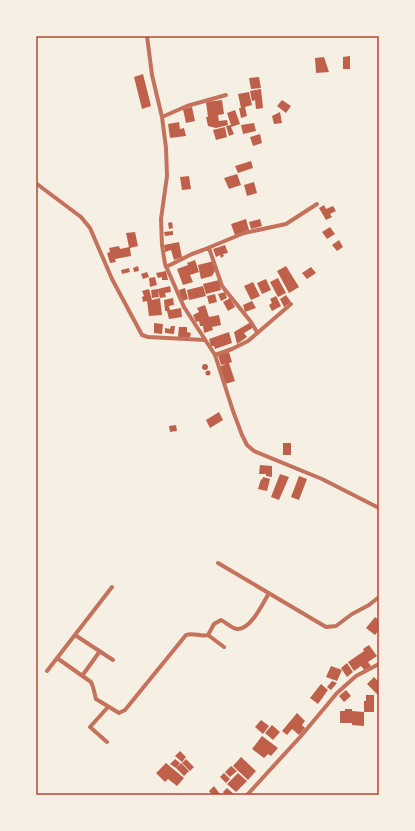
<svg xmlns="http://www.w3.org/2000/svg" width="415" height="831" font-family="Jost,sans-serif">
  <rect width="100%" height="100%" fill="#f6efe4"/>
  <path fill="#bf614a" d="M350 56V69H343V57Z
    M324 57 329 72 316 73 315 58Z
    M143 74 151 106 142 109 134 77Z
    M259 77 261 88 251 89 249 78Z
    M261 89 263 108 256 109 255 100 252 101 250 91Z
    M249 92 252 105 245 107 247 116 241 118 239 108H241L238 94Z
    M222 100 224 114 218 115 219 121 227 120 228 125 216 128 208 126 206 117H208L206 102Z
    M282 100 291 106 286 113 277 106Z
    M192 107 195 121 186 123 183 109Z
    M235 110 240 124 231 127 234 134 229 136 226 126 231 125 227 113Z
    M280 112 282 123 274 124 272 116Z
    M179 122 180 129 184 128 186 136 170 138 168 124Z
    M254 123 256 131 243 134 241 125Z
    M225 127 227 137 216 140 213 130Z
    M260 134 262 143 253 146 250 137Z
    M251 161 253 168 238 173 235 166Z
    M237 174 241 185 229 189 224 178Z
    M189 176 191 189 182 190 180 177Z
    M254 182 257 193 247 196 244 185Z
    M324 205 326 209 333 206 336 211 330 214 332 217 326 220 319 208Z
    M246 219 249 230 235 235 231 224Z
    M260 219 262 226 251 229 249 222Z
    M172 222 173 228 169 229 168 223Z
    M330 227 335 234 327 239 322 232Z
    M173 231V235L165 236 164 232Z
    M135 232 138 246 130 248 131 256 115 259 116 262 110 263 107 253 110 252 109 248 119 246 120 249 129 247 126 233Z
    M339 240 343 247 337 251 332 245Z
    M179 242 182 257 174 260 171 250 165 252 164 245Z
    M225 245 228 253 223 254 224 256 221 258 220 255 216 257 213 249Z
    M195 260 199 272 190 275 193 282 183 285 177 269 188 265 187 263Z
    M214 261 216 269 212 276 201 279 198 265Z
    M138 266 139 271 134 272 133 268Z
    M286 266 299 287 289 293 277 271Z
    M311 267 316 273 307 279 302 273Z
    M129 268 130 272 122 274 121 270Z
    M166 271 168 280H162V277L158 278 156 273Z
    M147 272 149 277 143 279 141 274Z
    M155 277 157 285 150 287 149 278Z
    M278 278 286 293 278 297 270 282Z
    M266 279 271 290 262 294 257 283Z
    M219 280 221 290 206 294 203 284Z
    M253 282 260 296 251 300 244 286Z
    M170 286 171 292 165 293 166 297 160 298 158 289Z
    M203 286 206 296 189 300 187 290Z
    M185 288 188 299 182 301 179 290Z
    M149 289 152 300 160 298 162 315 149 316 147 301 143 302 142 297 144 296 142 291Z
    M158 289 159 297 152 298 151 290Z
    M225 292 227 298 221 301 218 294Z
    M215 294 217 302 209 304 207 296Z
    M286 295 291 302 284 307 280 299Z
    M276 296 281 306 272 311 269 305 272 303 270 299Z
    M173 298 174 305 169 306 170 310 181 308 182 317 169 319 167 311H165L164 300Z
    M230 298 235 307 228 311 223 302Z
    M252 301 256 308 245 312 243 305Z
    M205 305 209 317 219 315 221 325 212 327 213 330 204 333 203 326H200L199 321 196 322 193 315 199 312 197 308Z
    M251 322 254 327 244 333 247 337 237 344 234 332Z
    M154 323 163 324 162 334 154 333Z
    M171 326H175L174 334 165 333V328L170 329Z
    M179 327H187V332L191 333 190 337H178Z
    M229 332 232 343 215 349 214 346H211L209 339Z
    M229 352 232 362 229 363 235 381 225 384 219 367 226 364 221 365 218 355Z
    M202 367a3 3 0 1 1 6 0a3 3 0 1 1-6 0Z
    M205.5 373a2.5 2.5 0 1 1 5 0a2.5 2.5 0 1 1-5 0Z
    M219 412 223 420 210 428 206 420Z
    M176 425 177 431 170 432 169 426Z
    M283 443H291V455H283Z
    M260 465 272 466V477L266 476V474H259Z
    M280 474 289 477 279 500 271 497Z
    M299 476 307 479 299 500 291 497Z
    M263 477 270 479 267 491 258 489 261 479 262 480Z
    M375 617 379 620V630L375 635 366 628Z
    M369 645 377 656 368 662 371 666 365 671 361 666 354 671 348 662 364 651 363 649Z
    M347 663 353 672 347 677 341 668Z
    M331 666 342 670 337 681 326 677Z
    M374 677 379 682V694L378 695 367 684Z
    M332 681 337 683 331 690 327 687Z
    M321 684 328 690 318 704 310 698Z
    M346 690 351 696 344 702 339 696Z
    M366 695H374V712H364V701H366Z
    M345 709H352V711L364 712V726L352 725V723H340V711H345Z
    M297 713 305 721 302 725 305 728 299 735 292 729 287 735 282 731Z
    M261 720 269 726 263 734 255 727Z
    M272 725 280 732 273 740 265 733Z
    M262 736 278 748 271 756 268 754 264 758 252 749Z
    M180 751 186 757 182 762 175 756Z
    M241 757 256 771 248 780 233 766Z
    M175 759 180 763 176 768 170 764Z
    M186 759 194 767 190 771 182 763Z
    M166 763 184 778 177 786 168 779 165 782 156 773Z
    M181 763 189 771 184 776 176 768Z
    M231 766 237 771 230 777 225 772Z
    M224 773 230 779 226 783 220 777Z
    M238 773 247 781 236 792 227 784Z
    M214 786 220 794 219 795H212L209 791Z
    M227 788 235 795H225L223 792Z"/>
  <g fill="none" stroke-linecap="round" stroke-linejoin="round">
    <path stroke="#c5725c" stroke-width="4" d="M147 36 152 75 162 117 166 148 167 176 161 219 162 245 165 264 184 307 215 355 233 411 242 435 247 445 254 451 322 479 379 508
      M162 117 187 106 226 95
      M37 184 81 217 90 228 112 279 142 335 148 337 205 340
      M209 248 222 286 251 322 257 332
      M166 267 192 254 203 250 244 233 286 224 317 204
      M215 355 232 349 248 341 291 304
      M218 563 326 627 336 626 352 614 369 605 379 597
      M75 635 113 660
      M208 635 224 647
      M57 658 91 682 93 687 96 699 119 713 125 710 186 635C193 632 200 637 208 635L214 624 221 620C226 622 232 629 238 629 251 629 263 603 269 593
      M47 671 112 587
      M82 676 100 651
      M107 742 90 727 108 707
      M247 795 301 736 337 693 356 676 379 664"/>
  </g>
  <rect width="415" height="831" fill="none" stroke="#f6efe4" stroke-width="74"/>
  <rect x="37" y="37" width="341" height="757" fill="none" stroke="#b5482f" stroke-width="1.5"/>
</svg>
